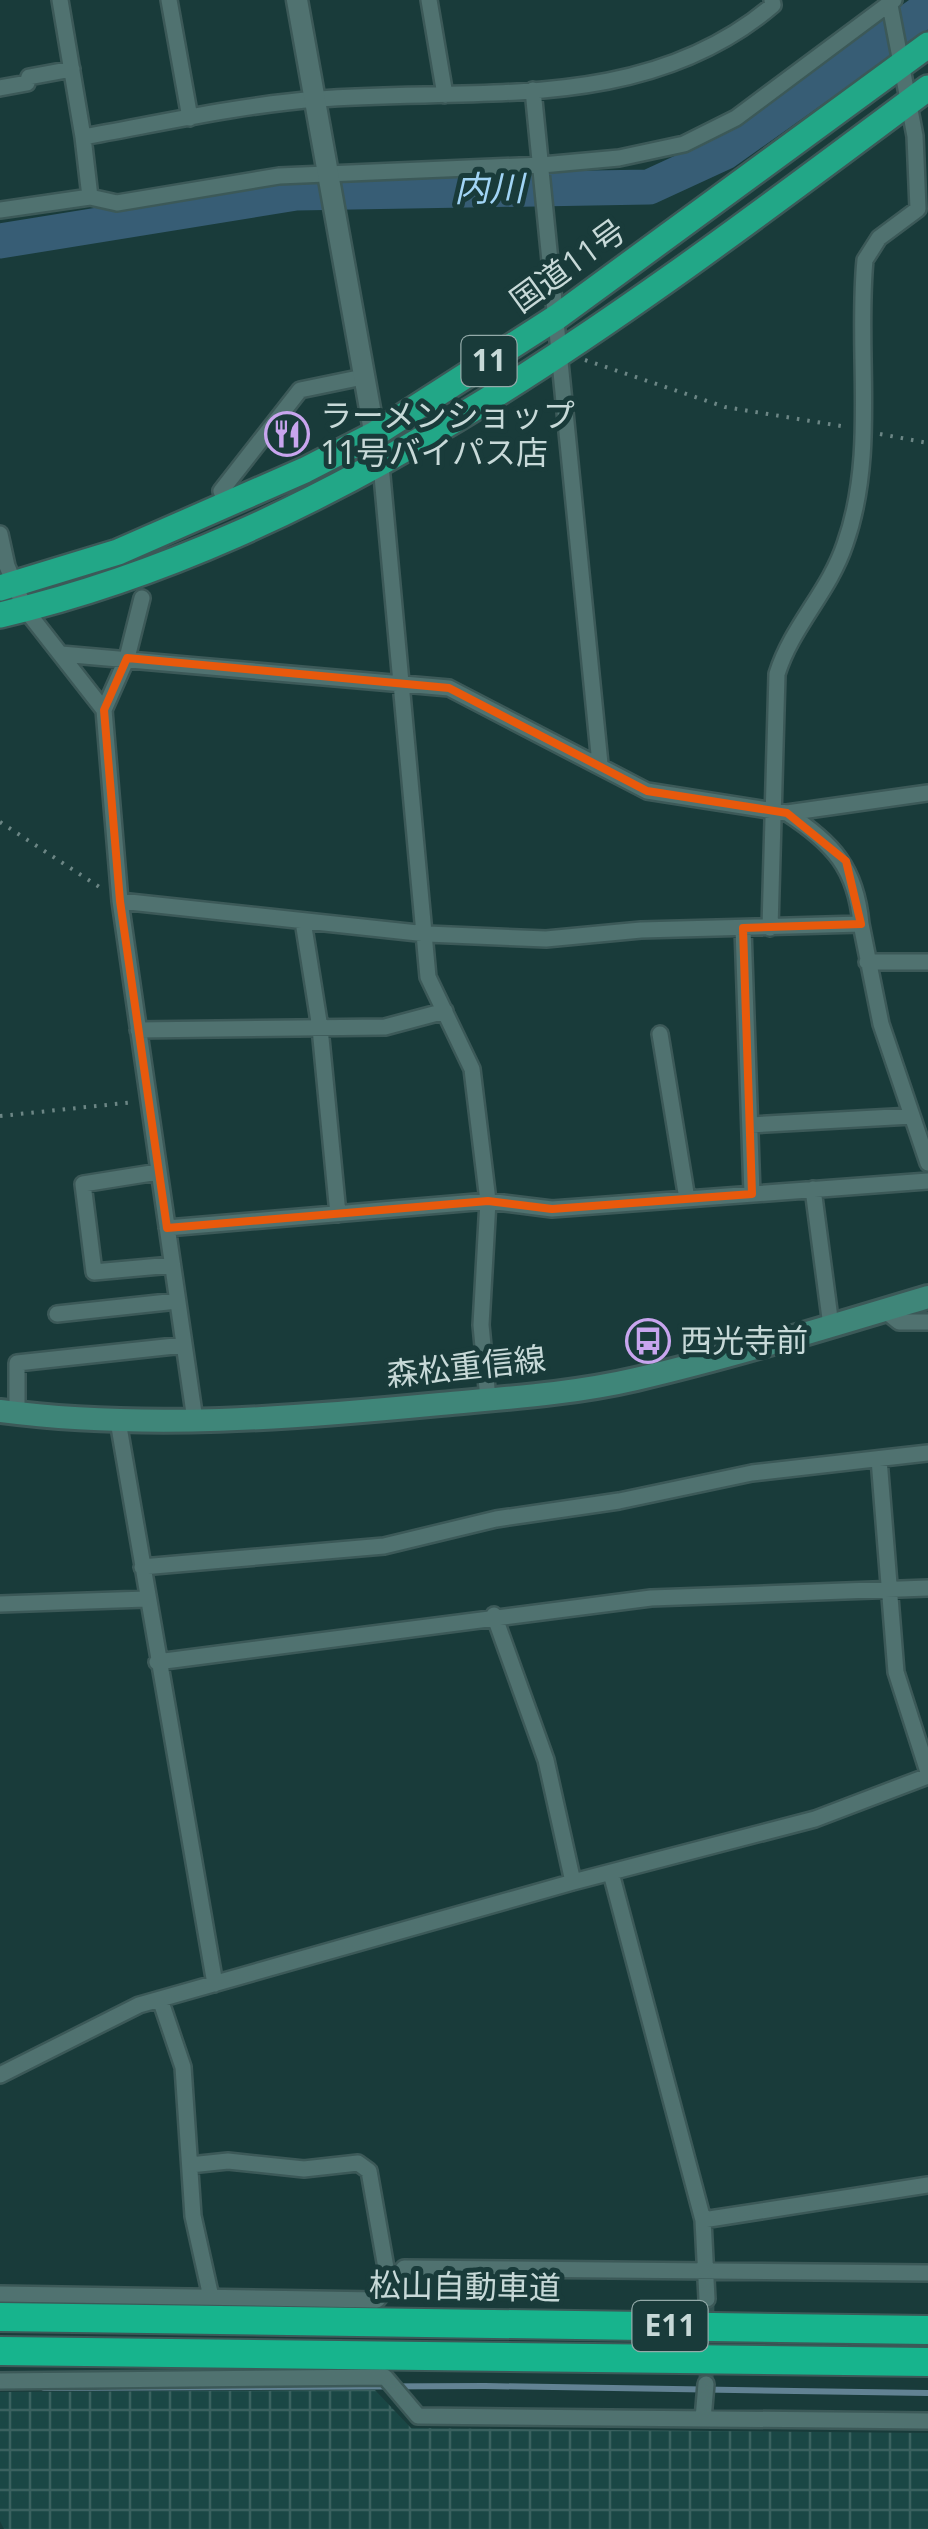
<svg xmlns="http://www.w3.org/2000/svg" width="928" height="2529" font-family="'Open Sans','Noto Sans JP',sans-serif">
  <defs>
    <pattern id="industrial-grid" width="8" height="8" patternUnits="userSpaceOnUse" patternTransform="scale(2.5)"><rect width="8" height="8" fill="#1a4745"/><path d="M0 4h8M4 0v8" fill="none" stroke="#3a615f"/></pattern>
  </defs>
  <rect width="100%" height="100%" fill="#193b3a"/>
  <path fill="url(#industrial-grid)" d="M375 2390 411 2428 928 2433V2529H4L0 2521V2392Z"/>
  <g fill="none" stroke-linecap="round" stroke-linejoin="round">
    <path stroke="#628293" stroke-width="6" d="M44 2388 485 2386 928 2393"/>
    <path stroke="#375d75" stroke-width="35" d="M0 241 296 193 649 187 725 152 928 8"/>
    <path stroke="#335352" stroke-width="15" stroke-dasharray="15 8" stroke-linecap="butt" d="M706 2384 707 2299"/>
    <g stroke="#3c5958" stroke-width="20">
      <path id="minor" d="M60 0 83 137
        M169 0 190 118
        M429 0 445 95
        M0 88 27 83 29 77 72 69
        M533 90 600 764
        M90 197 117 203 279 176 542 165 619 158 684 144 736 118 894 0
        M0 210 90 197 83 137C161 123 240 105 318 99 474 87 644 115 773 5L772 0
        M381 465 428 977 472 1069 488 1201 481 1325 488 1399
        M227 505 221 491 300 390 363 377
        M0 534 7 566 25 609 104 710 120 901 195 1420
        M61 654 449 688 647 791 787 813 928 793
        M104 710 127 658 142 598
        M787 813C833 843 856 868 861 924
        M120 901 427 934 546 939 641 930 861 924 881 1024 928 1163
        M303 921 320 1028 338 1214
        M743 928 752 1194
        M770 928 777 674C792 626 829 592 845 544 877 454 856 353 865 260L879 238 918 209 915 136 889 0
        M867 962H928
        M138 1030 385 1027 445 1011
        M660 1034 687 1199
        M750 1125 912 1116
        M158 1172 83 1184 94 1272 172 1265
        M813 1189 831 1326
        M167 1228 488 1201 552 1209 928 1181
        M884 1310 899 1322H928
        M57 1314 177 1301
        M17 1413V1363L184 1345
        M118 1421 215 1984
        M879 1459 896 1672 928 1772
        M142 1567 384 1546 496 1519 619 1501 752 1473 928 1453
        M0 1604 146 1599
        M494 1615 546 1760 573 1882
        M157 1662 651 1598 928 1588
        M611 1873 703 2220 707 2299
        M160 1999 183 2067 193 2216 211 2297
        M0 2075 139 2005 573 1882 815 1819 928 1776
        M190 2165 228 2161 304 2169 358 2163 369 2171 389 2285
        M703 2220 928 2185
        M0 2294 377 2300 404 2268 928 2273
        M0 2381 385 2377 418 2416 928 2421
        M703 2419 706 2384"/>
    </g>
    <g stroke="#3c5958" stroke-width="25">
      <path id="tertiary" d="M297 0 377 448"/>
    </g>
    <g stroke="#3c5958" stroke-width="28">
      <path id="secondary" d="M0 1411C145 1430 294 1418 440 1404 504 1398 572 1394 636 1379 734 1356 831 1326 928 1297"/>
    </g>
    <g stroke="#3c5958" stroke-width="30">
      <path id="trunk" d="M0 588 118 552 305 470 375 434 557 317 928 45
        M0 615C346 534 648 296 928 88"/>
    </g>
    <g stroke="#3c5958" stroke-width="32">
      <path id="motorway" d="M0 2317 928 2330
        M0 2351 928 2362"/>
    </g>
    <path stroke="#6c8685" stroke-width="4" stroke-dasharray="2.5 8" stroke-linecap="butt" d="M585 360 725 407 847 427
      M880 434 928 443
      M0 822 104 890
      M0 1116 135 1102"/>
    <use href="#minor" stroke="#507270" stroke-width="15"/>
    <use href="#tertiary" stroke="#507270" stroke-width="20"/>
    <use href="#secondary" stroke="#3f8679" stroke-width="22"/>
    <use href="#trunk" stroke="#22a787" stroke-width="25"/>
    <use href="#motorway" stroke="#17b48d" stroke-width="28"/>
  </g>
  <path fill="none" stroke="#e8590c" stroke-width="8" stroke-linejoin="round" d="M127 658 449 688 647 791 787 813 846 861 861 924 743 928 752 1194 552 1209 488 1201 167 1228 120 901 104 710Z"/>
  <defs>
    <g id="restaurant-ring" transform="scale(2.25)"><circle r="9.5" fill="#193b3a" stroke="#c8a5ee" stroke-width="1.5"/><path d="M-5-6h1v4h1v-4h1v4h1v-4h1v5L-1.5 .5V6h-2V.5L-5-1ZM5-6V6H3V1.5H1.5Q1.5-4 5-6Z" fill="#c8a5ee"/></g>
    <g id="bus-ring" transform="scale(2.25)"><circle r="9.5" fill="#193b3a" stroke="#c8a5ee" stroke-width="1.5"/><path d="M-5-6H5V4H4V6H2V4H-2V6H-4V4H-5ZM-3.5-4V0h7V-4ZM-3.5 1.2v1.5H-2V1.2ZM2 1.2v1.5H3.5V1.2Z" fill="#c8a5ee"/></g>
  </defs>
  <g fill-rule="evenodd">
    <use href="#restaurant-ring" x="287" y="434"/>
    <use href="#bus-ring" x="648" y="1341"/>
  </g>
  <g text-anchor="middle" stroke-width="10" stroke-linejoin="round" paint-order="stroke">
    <g fill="#193b3a" stroke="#93aaa9" stroke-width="2.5">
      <rect x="461.5" y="336" width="55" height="50" rx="8"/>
      <rect x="632.5" y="2301" width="75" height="50" rx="8"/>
    </g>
    <g font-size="30" font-weight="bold" fill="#c7d9d8">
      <text x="489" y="371">11</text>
      <text x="670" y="2336">E11</text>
    </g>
    <g font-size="32" fill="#c7d9d8" stroke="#193b3a">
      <text transform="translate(568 266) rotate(-36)" y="11">国道11号</text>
      <text transform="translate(466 1367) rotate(-6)" y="11">森松重信線</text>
      <text transform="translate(465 2287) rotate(1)" y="11">松山自動車道</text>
    </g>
    <g font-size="32" fill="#c7d9d8" stroke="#193b3a" text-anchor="start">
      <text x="320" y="427">ラーメンショップ<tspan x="320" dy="37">11号バイパス店</tspan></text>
      <text x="680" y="1352">西光寺前</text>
    </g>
    <g font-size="35" font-style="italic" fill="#a1d4f5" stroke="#193b3a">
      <text transform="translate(489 189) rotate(-1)" y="12">内川</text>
    </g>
  </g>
</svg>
